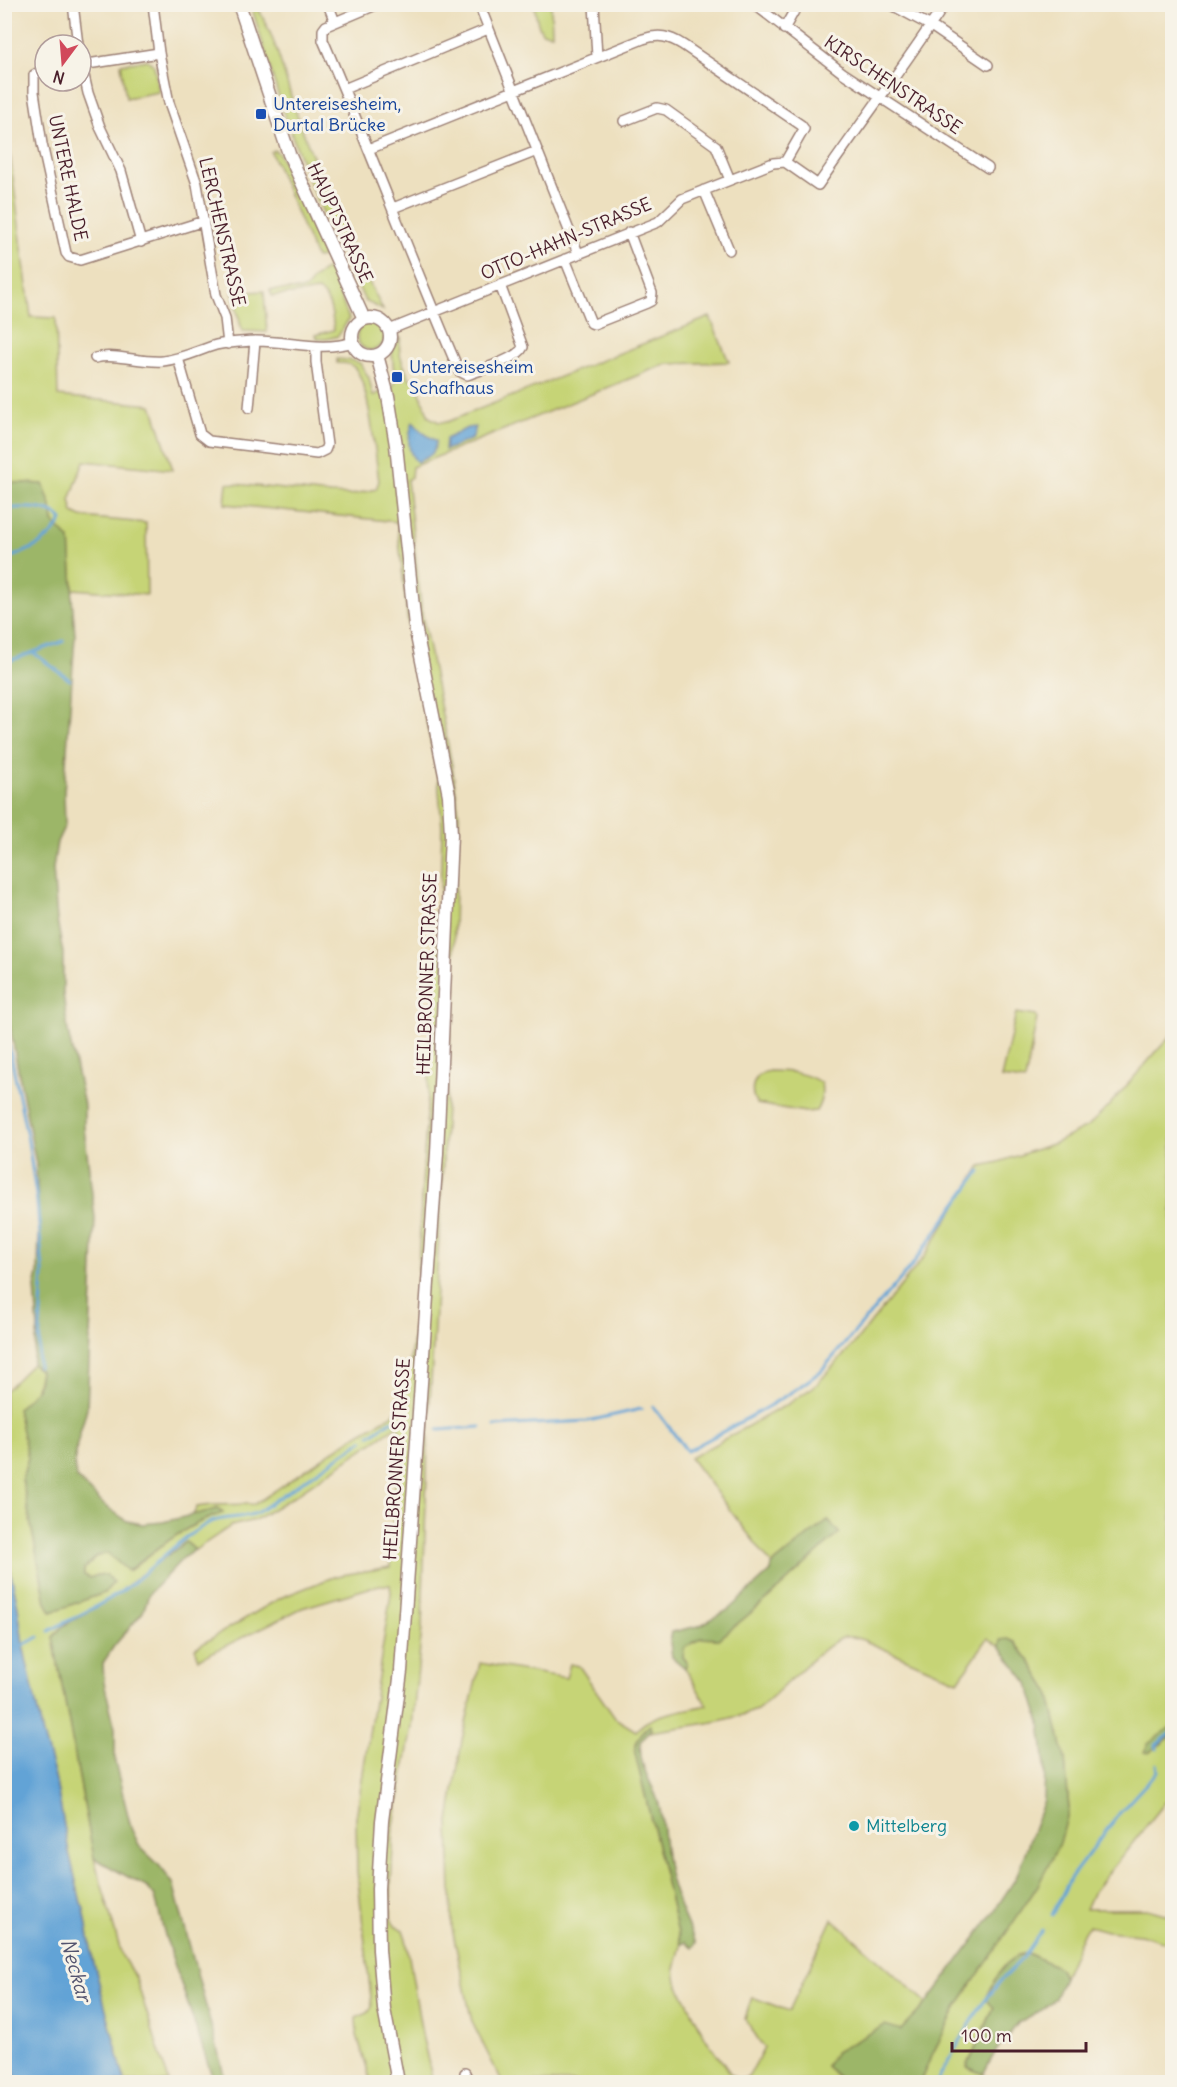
<svg xmlns="http://www.w3.org/2000/svg" width="1177" height="2087" font-family="Delius,sans-serif">
  <rect width="100%" height="100%" fill="#f7f3e8"/>
  <filter id="ink" filterUnits="userSpaceOnUse"><feTurbulence type="fractalNoise" baseFrequency=".0167" numOctaves="2"/><feDisplacementMap in="SourceGraphic" scale="12" xChannelSelector="R" yChannelSelector="G"/><feConvolveMatrix kernelMatrix="1 2 1 2 8 2 1 2 1" color-interpolation-filters="sRGB"/></filter>
  <filter id="wash" filterUnits="userSpaceOnUse"><feTurbulence type="fractalNoise" baseFrequency=".008" numOctaves="4" result="noise"/><feDisplacementMap in="SourceGraphic" scale="24" xChannelSelector="R" yChannelSelector="G"/><feGaussianBlur stdDeviation="1.35" result="paint"/><feColorMatrix in="noise" values="0 0 0 0 0 0 0 0 0 0 0 0 0 0 0 0 0 1.4 0 .05"/><feComposite in="paint" operator="in"/></filter>
  <g filter="url(#wash)">
    <rect width="100%" height="100%" fill="#ede0bf"/>
    <path fill="#c6d476" stroke="#887a50" stroke-width="1.5" d="M251 5H256C276 38 284 75 296 112 320 180 350 246 383 310L365 301 312 189 283 111Z
      M534 5H551L552 34 542 32 538 24Z
      M147 60 154 65 159 92 126 98 121 64Z
      M4 109 31 317 56 318 58 396 152 405 173 470 84 461 70 500 73 513 81 517 146 523 147 595 73 589 70 540 53 522 51 506 43 484 5 482Z
      M274 150 279 154 324 257 316 258 271 152Z
      M329 267 349 319 338 336 327 339H318L315 335 334 330C332 315 332 301 319 291L272 296 270 290H301L308 287 312 280Z
      M264 291 267 332 242 331 233 293Z
      M710 317 729 362 668 364 651 370 412 467 411 477 407 480 422 614 452 765 459 816 455 883 453 979 428 1437 422 1628 412 1727 394 1825 391 1885V1919L395 1925 403 1930 406 1939 422 2035 433 2082H371L357 2035 356 2018 368 2013 372 2007 357 1871 356 1818 391 1593 390 1585H379L302 1608 199 1659 195 1648 280 1598 336 1576 390 1567 399 1428 397 1426 294 1496 255 1520 231 1526 195 1550 186 1542 139 1576 115 1596 63 1626 53 1637 94 1858 122 1956 136 1979 169 2082H125L93 1960 84 1909 81 1903 69 1852 55 1777 43 1735 23 1645 18 1607 5 1545 4 1392 32 1364 40 1371 25 1437 28 1458 22 1479 46 1602 51 1611 104 1593 113 1583 106 1575H98L89 1578 84 1575V1569L95 1557 107 1553 129 1571C158 1548 186 1525 222 1512L217 1509 193 1515 197 1507 212 1505 255 1504 354 1437 391 1416 404 1403 416 1318 421 1202 440 907 442 827 438 778 410 642 397 522 225 504 227 483 330 494 351 495 376 489 379 481C375 455 370 387 355 368 350 363 344 363 337 363V359L351 360 360 363 369 378 373 396 395 384 392 352 395 341 401 338C396 352 404 366 410 379H415L429 417 439 422H447Z
      M357 336a14 14 0 1 1 28 0a14 14 0 1 1-28 0Z
      M1016 1013 1036 1016 1037 1018 1025 1081 1001 1078Z
      M1172 1034V1726L1149 1753 1172 1736V1794L1094 1891 1086 1909H1147L1172 1916V1944L1140 1934 1107 1931 1089 1926 1084 1931 1064 1977 1059 1968 1028 1953 1017 1955 967 2067 983 2074 993 2082H920L930 2059 957 2006 1015 1917 1069 1810 1065 1759 1049 1692 1031 1663 1015 1642 1001 1640 1000 1647 988 1638 958 1681 863 1640C857 1638 851 1636 845 1637 824 1642 777 1695 757 1710 723 1723 685 1726 650 1732L652 1729H644L636 1743 635 1753 681 1945 675 1969 677 1982 706 2039 730 2073 736 2078 743 2079 749 2076 764 2048 745 2019 752 1997 789 2011 832 1919 927 2003 901 2030 826 2066 844 2082H502L472 2022 452 1928 449 1822 462 1740 480 1663 566 1678 570 1664 579 1666 615 1718 636 1731C651 1712 685 1711 707 1705L685 1668 687 1662 683 1657 684 1648 701 1638 719 1639 771 1596 839 1533 828 1520 772 1565 690 1458 788 1404 816 1385 853 1345 924 1257 981 1166 999 1162 1055 1143 1087 1127 1105 1110Z
      M769 1071C787 1071 806 1072 821 1083 823 1093 821 1103 816 1111L805 1112 757 1104C748 1091 753 1074 769 1071Z"/>
    <path fill="#9cb667" stroke="#736a49" stroke-width="1.5" d="M4 482 43 484 51 506 53 522 70 540 73 589 72 597 75 636 64 792 65 825 57 842 53 869 57 920 63 953V993L68 1032 84 1105V1128L95 1218 87 1408 77 1444 74 1465 77 1478 104 1505 127 1521 142 1524 163 1522 217 1509 223 1513C186 1524 158 1548 128 1571L107 1553 95 1557 84 1569V1575L89 1578 98 1575H106L114 1582 104 1593 51 1612 46 1602 22 1479 28 1458 17 1409 37 1389 40 1371 32 1364 38 1329 35 1287 38 1274 39 1229 36 1164 9 1022 4 985Z
      M828 1520 839 1533 771 1596 719 1639 701 1638 684 1648 683 1657 687 1662 685 1668 672 1657 670 1642 672 1632 699 1626 728 1610 771 1571 772 1565Z
      M186 1542 195 1550 184 1557 149 1594 143 1612 114 1646 103 1663 104 1683 115 1728V1762L131 1828 140 1847 158 1864 173 1883 226 2082H214L166 1939 155 1897 148 1888 94 1858 53 1637 63 1626 115 1596 139 1576Z
      M1008 1639 1015 1642 1031 1663 1049 1692 1065 1759 1069 1810 1060 1843 1037 1887 957 2006 930 2059 920 2082H844L826 2066 835 2052 885 2025 901 2030 927 2003 987 1922 1016 1878 1044 1800 1045 1766 1040 1722 1028 1683 1000 1647 1001 1640Z
      M650 1725 652 1729C648 1734 642 1736 641 1743 637 1766 654 1784 659 1805 664 1827 664 1851 669 1874 675 1898 685 1921 696 1943L692 1948 685 1942 681 1945 635 1753C636 1741 640 1732 650 1725Z
      M1172 1726V1736L1148 1753 1144 1752 1148 1744Z
      M1027 1953 1059 1968 1064 1977 1055 1998 1042 2010 1019 2022 996 2051 983 2074 967 2067 994 2008 986 1999C995 1979 1003 1958 1027 1953Z
      M5 2043 17 2082H5Z"/>
    <path fill="#62a3d6" stroke="#566180" stroke-width="1.5" d="M413 422 422 432 436 441C435 455 429 457 417 462 406 452 408 435 413 422Z
      M476 427 472 439 445 450 446 439 467 428Z
      M5 1545 18 1607 23 1645 43 1735 55 1777 69 1852 81 1903 84 1909 93 1960 125 2082H17L5 2043Z"/>
    <g fill="none" stroke-linecap="round" stroke-linejoin="round">
      <path stroke="#62a3d6" stroke-width="3" d="M4 509C22 507 51 505 62 520 51 541 26 553 4 559
        M34 653 70 680
        M4 663 64 641
        M4 1022 28 1141 37 1201 43 1272 38 1367
        M653 1406 687 1451C733 1426 780 1403 821 1371L910 1268 980 1171
        M495 1426 588 1421 641 1409
        M438 1430 481 1427
        M370 1435 391 1421 409 1420
        M49 1631C74 1617 103 1605 126 1588 154 1567 178 1539 209 1523 225 1515 242 1520 258 1512L363 1440
        M23 1645 39 1637
        M1157 1749 1156 1745 1172 1733
        M1052 1915 1071 1877 1122 1810 1158 1771 1157 1764
        M937 2082 944 2068 981 2006 1002 1979 1023 1958 1042 1930"/>
    </g>
  </g>
  <g filter="url(#ink)">
    <g fill="none" stroke-linecap="round" stroke-linejoin="round">
      <g stroke="#9c8075" stroke-width="12">
        <path id="street" d="M73 4 78 45
          M153 4 159 53 169 103 197 184 216 295 225 318 228 344
          M328 4 335 22
          M378 4 326 26 323 30V40C370 149 412 262 459 371L467 375C480 370 518 359 523 347L500 285
          M479 4 578 253
          M594 4 597 57
          M754 4 843 73 988 168
          M890 4 931 26 988 65
          M784 29 798 4
          M81 62 88 93 100 127 121 171 141 242
          M81 65 159 53
          M45 71 39 72 34 75V92L42 144 66 253 69 257 80 260 204 221
          M344 89 488 29
          M624 121 657 108 666 110 716 146 730 180
          M369 149 643 39C659 34 669 36 683 45L801 125 804 129 785 162
          M785 162 818 185C860 124 904 66 945 4
          M704 190 729 250
          M393 208 537 151
          M565 259 591 323 594 324 647 303 651 301 652 293 629 232
          M389 330 658 222 682 199 773 163 785 162
          M95 358C117 353 140 363 163 361 182 359 199 350 216 345 223 343 250 341 257 341 291 341 321 352 353 342
          M178 358 200 434 209 441 317 454 325 450 327 445 316 362V347
          M249 408 255 341
          M465 2073 469 2082"/>
      </g>
      <g stroke="#9c8075" stroke-width="15">
        <path id="secondary" d="M239 4 289 154 364 319
          M352 337a19 19 0 1 1 38 0a19 19 0 1 1-38 0Z
          M377 355 388 396 396 445 415 626 449 795 451 835 437 1153 401 1671 382 1821 378 1889 379 1950 384 2009 398 2082"/>
      </g>
      <use href="#street" stroke="#fff" stroke-width="9"/>
      <use href="#secondary" stroke="#fff" stroke-width="12"/>
    </g>
  </g>
  <g fill="#1a4fb4" stroke="#f7f3e8" stroke-width="2">
    <rect x="255" y="108" width="12" height="12" rx="3"/>
    <rect x="391" y="371" width="12" height="12" rx="3"/>
  </g>
  <circle fill="#0f9aa8" stroke="#f7f3e8" stroke-width="2" cx="854" cy="1826" r="6"/>
  <g text-anchor="middle" stroke-width="6" stroke-linejoin="round" paint-order="stroke">
    <g font-size="18" fill="#4a1f2b" stroke="#f7f3e8">
      <text transform="translate(893 85) rotate(34)" y="6">KIRSCHENSTRASSE</text>
      <text transform="translate(68 178) rotate(78)" y="6">UNTERE HALDE</text>
      <text transform="translate(340 223) rotate(65)" y="6">HAUPTSTRASSE</text>
      <text transform="translate(222 232) rotate(77)" y="6">LERCHENSTRASSE</text>
      <text transform="translate(566 239) rotate(-23)" y="6">OTTO-HAHN-STRASSE</text>
      <text transform="translate(427 974) rotate(-88)" y="6">HEILBRONNER STRASSE</text>
      <text transform="translate(397 1459) rotate(-86)" y="6">HEILBRONNER STRASSE</text>
    </g>
    <g font-size="18" fill="#164399" stroke="#f7f3e8" text-anchor="start">
      <text x="273" y="110">Untereisesheim,<tspan x="273" dy="21">Durtal Brücke</tspan></text>
      <text x="409" y="373">Untereisesheim<tspan x="409" dy="21">Schafhaus</tspan></text>
    </g>
    <g font-size="18" fill="#0d838f" stroke="#f7f3e8" text-anchor="start">
      <text x="866" y="1832">Mittelberg</text>
    </g>
    <g font-size="20" font-style="italic" fill="#54546f" stroke="#f7f3e8">
      <text transform="translate(76 1970) rotate(74)" y="7">Neckar</text>
    </g>
  </g>
  <rect width="1177" height="2087" fill="none" stroke="#f7f3e8" stroke-width="24"/>
  <g transform="translate(63 63) rotate(196)"><circle r="28" fill="#f7f3e8" stroke="#b29e9c" stroke-width="1.5"/>
  <path d="M0-4.5L10 22L0 15L-10 22Z" fill="#d1495b"/>
  <text y="-9" font-size="16" font-weight="bold" text-anchor="middle" fill="#4a1f2b">N</text>
  </g>
  <path d="M952 2042v9h134v-9" fill="none" stroke="#4a1f2b" stroke-width="3"/>
  <text x="961" y="2042" font-size="18" fill="#4a1f2b" stroke="#f7f3e8" stroke-width="4.5" paint-order="stroke">100 m</text>
</svg>
